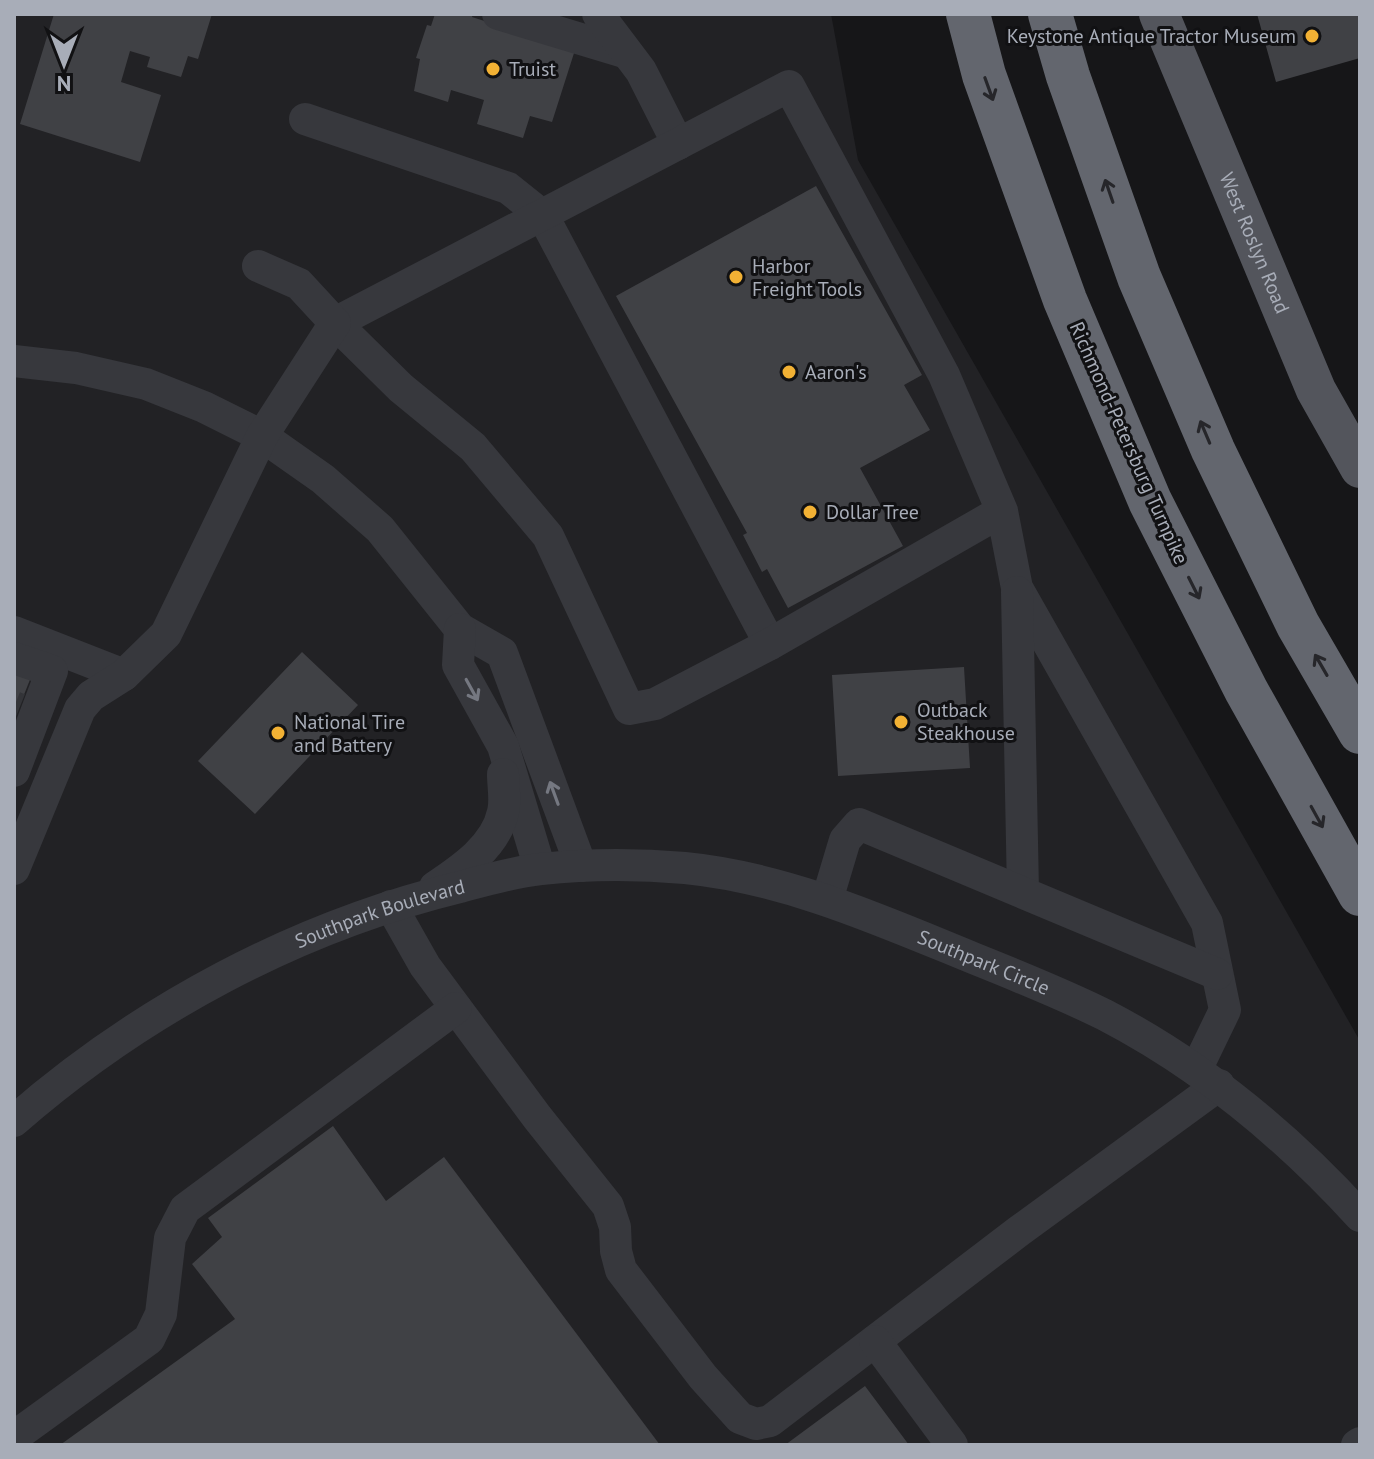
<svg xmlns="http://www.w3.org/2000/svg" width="1374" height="1459" font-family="'PT Sans',sans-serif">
  <rect width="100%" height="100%" fill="#161618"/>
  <path fill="#222225" d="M14 14H831L858 160 1360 1041V1445H14Z"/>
  <path fill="#404145" d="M54 14H212L198 59 188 56 181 77 147 67 150 57 130 51 121 82 161 95 140 162 20 124Z
    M435 14H473L472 17 575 50 552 122 530 116 523 138 477 124 484 100 451 90 448 102 414 91 420 59 416 58 427 25 431 26Z
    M1257 14H1360V58L1276 82Z
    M816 186 922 375 904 385 930 430 860 468 903 546 788 608 767 569 762 572 743 535 747 533 616 296Z
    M302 652 358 705 255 814 198 761Z
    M14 665 33 672 14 720Z
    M964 667 970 768 838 776 832 675Z
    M333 1126 386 1201 444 1157 660 1445H60L235 1319 192 1264 222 1237 208 1218Z
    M865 1386 909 1445H785Z"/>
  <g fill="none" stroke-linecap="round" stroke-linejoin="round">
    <path stroke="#333438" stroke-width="32" stroke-dasharray="32 16" stroke-linecap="butt" d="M14 707 19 709"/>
    <g stroke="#37383d" stroke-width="32">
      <path d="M498 14 627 53"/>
      <path d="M598 14 641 71 678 144"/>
      <path d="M305 119 508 188 543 216 770 644"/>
      <path d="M14 361 76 368 146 384 204 407 262 436 323 479 380 529 460 629 502 653 581 866"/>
      <path d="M1002 511 770 644 655 704 629 709 548 536 473 447 401 388 335 323 789 86 944 375 1002 511 1017 588 1207 923 1225 1010 1196 1070"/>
      <path d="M1017 592 1023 892"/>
      <path d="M460 629 458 665 503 746 540 869"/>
      <path d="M14 632 124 675"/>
      <path d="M14 658 52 671 14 771"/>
      <path d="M14 869 80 709 91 696 124 675 166 634 262 436 335 323 299 284 258 266"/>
      <path d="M435 887C462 869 496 846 503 812 506 801 503 786 503 774"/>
      <path d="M827 900 845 840 859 824 1217 974"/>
      <path d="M391 906 425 966 537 1117 608 1206 615 1227 616 1251 621 1270 703 1377 740 1418 756 1424 770 1421 1019 1231 1219 1085"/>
      <path id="s1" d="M14 1121C141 1010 296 927 460 887 486 880 513 872 541 869 588 864 638 864 685 868 786 878 880 920 973 958 1018 976 1063 994 1105 1015 1203 1066 1286 1135 1360 1216"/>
      <path d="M875 1341 952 1445"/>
      <path d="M18 1434 149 1339 161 1314 170 1238 185 1209 456 1008"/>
      <path d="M1357 1445 1360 1443"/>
    </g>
    <path stroke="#53555c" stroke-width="40" id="s2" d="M1159 14 1316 390 1360 468"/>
    <path stroke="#63666e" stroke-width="44" d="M968 14 984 75 1065 300 1150 501 1246 690 1360 894
      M1050 14 1068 76 1139 277 1213 450 1298 625 1360 732"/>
  </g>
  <defs><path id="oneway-shaft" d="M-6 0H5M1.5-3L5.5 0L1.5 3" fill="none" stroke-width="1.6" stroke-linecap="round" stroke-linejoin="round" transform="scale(2)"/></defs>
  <g stroke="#26262a">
    <use href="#oneway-shaft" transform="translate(989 89) rotate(70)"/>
    <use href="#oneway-shaft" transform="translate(1109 191) rotate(-109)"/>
    <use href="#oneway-shaft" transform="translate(1205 432) rotate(-113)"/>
    <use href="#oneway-shaft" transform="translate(1194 588) rotate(63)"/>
    <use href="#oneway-shaft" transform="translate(1321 665) rotate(-120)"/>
    <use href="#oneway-shaft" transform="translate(1317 817) rotate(61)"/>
  </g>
  <g stroke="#757881">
    <use href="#oneway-shaft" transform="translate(472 690) rotate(61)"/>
    <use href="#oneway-shaft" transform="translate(554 793) rotate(-110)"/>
  </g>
  <g fill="#f2b134" stroke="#111113" stroke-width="3">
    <circle cx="1312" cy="36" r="8"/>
    <circle cx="493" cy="69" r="8"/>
    <circle cx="736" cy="277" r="8"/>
    <circle cx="789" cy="372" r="8"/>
    <circle cx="810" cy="512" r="8"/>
    <circle cx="901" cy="722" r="8"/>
    <circle cx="278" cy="733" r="8"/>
  </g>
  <g text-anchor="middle" stroke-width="6" stroke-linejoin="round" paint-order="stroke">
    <g font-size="20" fill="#a8adb8" stroke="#111113" text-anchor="start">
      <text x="1296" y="43" text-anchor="end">Keystone Antique Tractor Museum</text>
      <text x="509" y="76">Truist</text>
      <text x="752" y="273">Harbor<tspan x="752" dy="23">Freight Tools</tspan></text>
      <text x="805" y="379">Aaron's</text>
      <text x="826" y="519">Dollar Tree</text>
      <text x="917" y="717">Outback<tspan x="917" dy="23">Steakhouse</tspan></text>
      <text x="294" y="729">National Tire<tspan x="294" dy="23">and Battery</tspan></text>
    </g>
    <g font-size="20" fill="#a8adb8" stroke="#111113">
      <text dy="7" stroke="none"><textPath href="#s2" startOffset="248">West Roslyn Road</textPath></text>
      <text transform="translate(1129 443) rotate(66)" y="7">Richmond-Petersburg Turnpike</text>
      <text dy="7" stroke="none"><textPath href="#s1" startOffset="424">Southpark Boulevard</textPath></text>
      <text dy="7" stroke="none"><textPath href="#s1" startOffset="1050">Southpark Circle</textPath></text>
    </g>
  </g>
  <rect width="1374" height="1459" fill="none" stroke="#a8adb8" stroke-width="32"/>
  <g transform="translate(64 64) rotate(180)" stroke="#111113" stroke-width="6" paint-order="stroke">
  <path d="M0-6L14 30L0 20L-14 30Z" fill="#a8adb8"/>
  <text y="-12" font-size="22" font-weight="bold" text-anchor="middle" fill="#a8adb8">N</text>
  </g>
</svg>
